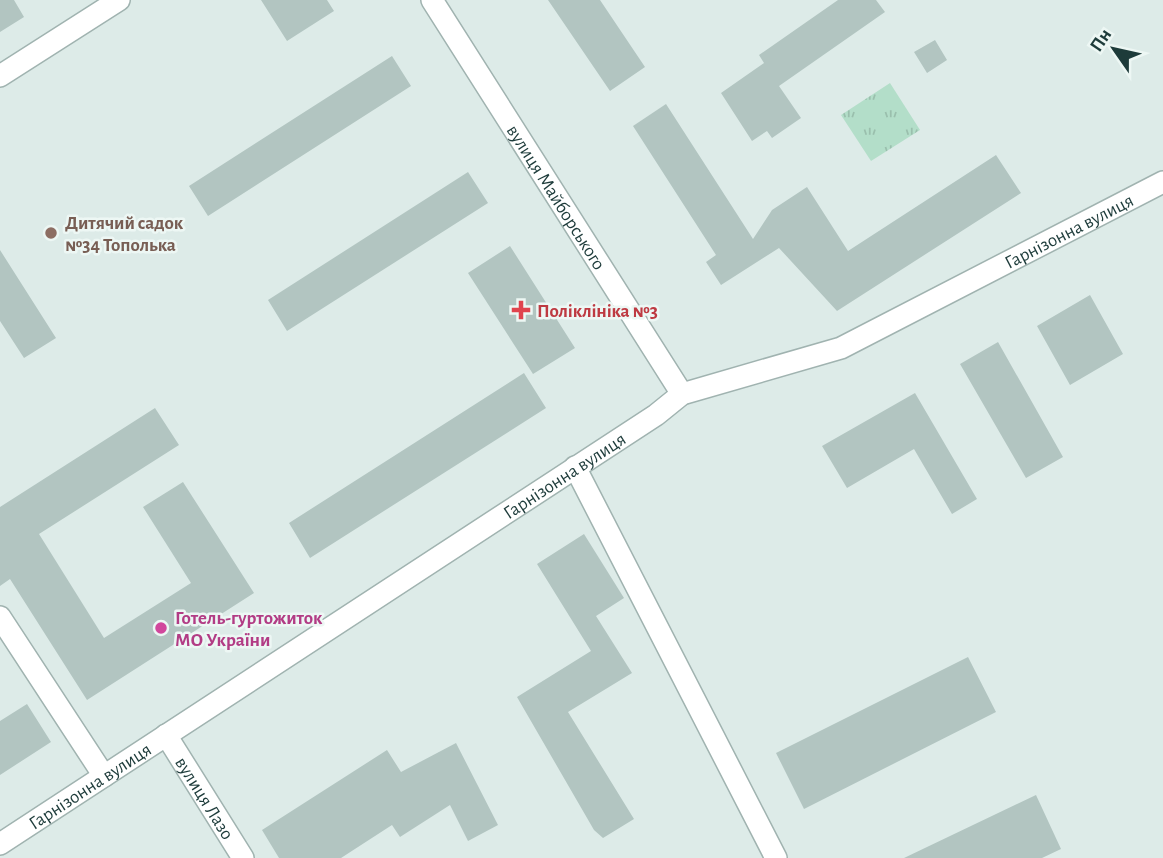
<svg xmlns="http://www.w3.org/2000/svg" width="1163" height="858" font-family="'Alegreya Sans',sans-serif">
  <defs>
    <pattern id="park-tufts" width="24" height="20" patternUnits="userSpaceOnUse" patternTransform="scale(1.75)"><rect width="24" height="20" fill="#b3dec9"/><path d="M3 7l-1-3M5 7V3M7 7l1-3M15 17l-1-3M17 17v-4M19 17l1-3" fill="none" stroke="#9abfad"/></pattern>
  </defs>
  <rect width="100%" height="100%" fill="#ddebe8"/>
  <path fill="url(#park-tufts)" d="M890 83 920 130 871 161 841 115Z"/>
  <path fill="#b2c5c1" d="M0 0H14L24 17 0 32Z
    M261 0H327L334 11 287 41Z
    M548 0H600L645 67 610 91Z
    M838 0H876L885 12 779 86 801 118 772 138 767 131 752 141 721 93 764 63 759 55Z
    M935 40 947 60 927 73 914 52Z
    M392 56 411 86 208 216 189 186Z
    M666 104 753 239 772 210 807 187 848 251 996 155 1021 193 837 311 779 248 721 285 706 262 716 255 633 126Z
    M468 172 488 203 287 331 268 300Z
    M510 246 575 348 533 374 468 273Z
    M0 250 56 338 24 358 0 321Z
    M1090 295 1123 354 1070 385 1037 326Z
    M998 342 1063 457 1026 478 960 364Z
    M524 373 546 408 310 558 289 523Z
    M915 393 977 499 952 514 914 449 847 488 822 446Z
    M155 408 179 445 39 534 104 638 191 583 143 507 183 482 254 593 87 700 10 579 0 586V507Z
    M584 534 624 598 596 616 632 673 568 712 634 819 603 838 594 830 517 697 591 651 537 564Z
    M968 657 996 712 804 809 776 753Z
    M27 704 51 742 0 775V721Z
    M456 743 498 825 468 841 450 805 400 837 392 825 341 858H279L262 830 387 750 401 772Z
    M1036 795 1061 849 1042 858H904Z"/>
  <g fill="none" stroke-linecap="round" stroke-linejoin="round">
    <g stroke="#a0b3b0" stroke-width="24">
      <g id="minor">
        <path id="s1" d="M432 0 682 394"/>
        <path d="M0 76 119 0"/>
        <path d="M575 467 776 858"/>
        <path d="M0 617 104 776"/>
        <path id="s2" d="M166 735 243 858"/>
        <path id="s3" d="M0 844 656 415 682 394 841 348 1163 182"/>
      </g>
    </g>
    <use href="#minor" stroke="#fff" stroke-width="21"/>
  </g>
  <circle fill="#8d6e63" stroke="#edf7f4" stroke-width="2.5" cx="51" cy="233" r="7"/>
  <path fill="#e0444e" stroke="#edf7f4" stroke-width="2.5" d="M517.5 299.5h7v7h7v7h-7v7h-7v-7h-7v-7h7z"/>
  <circle fill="#d1479c" stroke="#edf7f4" stroke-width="2.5" cx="161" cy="628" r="7"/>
  <g text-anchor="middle" stroke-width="5" stroke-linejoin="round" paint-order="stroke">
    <g font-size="19" fill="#1d3b3a" stroke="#edf7f4">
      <text dy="7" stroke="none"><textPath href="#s1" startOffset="233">вулиця Майборського</textPath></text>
      <text dy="7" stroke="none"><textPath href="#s3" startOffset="1239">Гарнізонна вулиця</textPath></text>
      <text dy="7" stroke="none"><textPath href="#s3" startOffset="674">Гарнізонна вулиця</textPath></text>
      <text dy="7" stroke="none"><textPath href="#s3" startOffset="107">Гарнізонна вулиця</textPath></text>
      <text dy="7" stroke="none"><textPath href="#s2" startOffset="74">вулиця Лазо</textPath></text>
    </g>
    <g font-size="19" font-weight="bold" fill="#785e54" stroke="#edf7f4" text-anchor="start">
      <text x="65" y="229">Дитячий садок<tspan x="65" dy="22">№34 Тополька</tspan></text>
    </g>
    <g font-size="19" font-weight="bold" fill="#be3a42" stroke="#edf7f4" text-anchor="start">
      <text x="537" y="317">Поліклініка №3</text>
    </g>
    <g font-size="19" font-weight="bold" fill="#b23c85" stroke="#edf7f4" text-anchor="start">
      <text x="175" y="624">Готель-гуртожиток<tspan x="175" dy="22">МО України</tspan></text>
    </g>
  </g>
  <g transform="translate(1114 49) rotate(304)" stroke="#edf7f4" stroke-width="5" paint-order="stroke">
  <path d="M0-5L12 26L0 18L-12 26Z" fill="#1d3b3a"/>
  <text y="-10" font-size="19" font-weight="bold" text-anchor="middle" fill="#1d3b3a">Пн</text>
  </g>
</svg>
